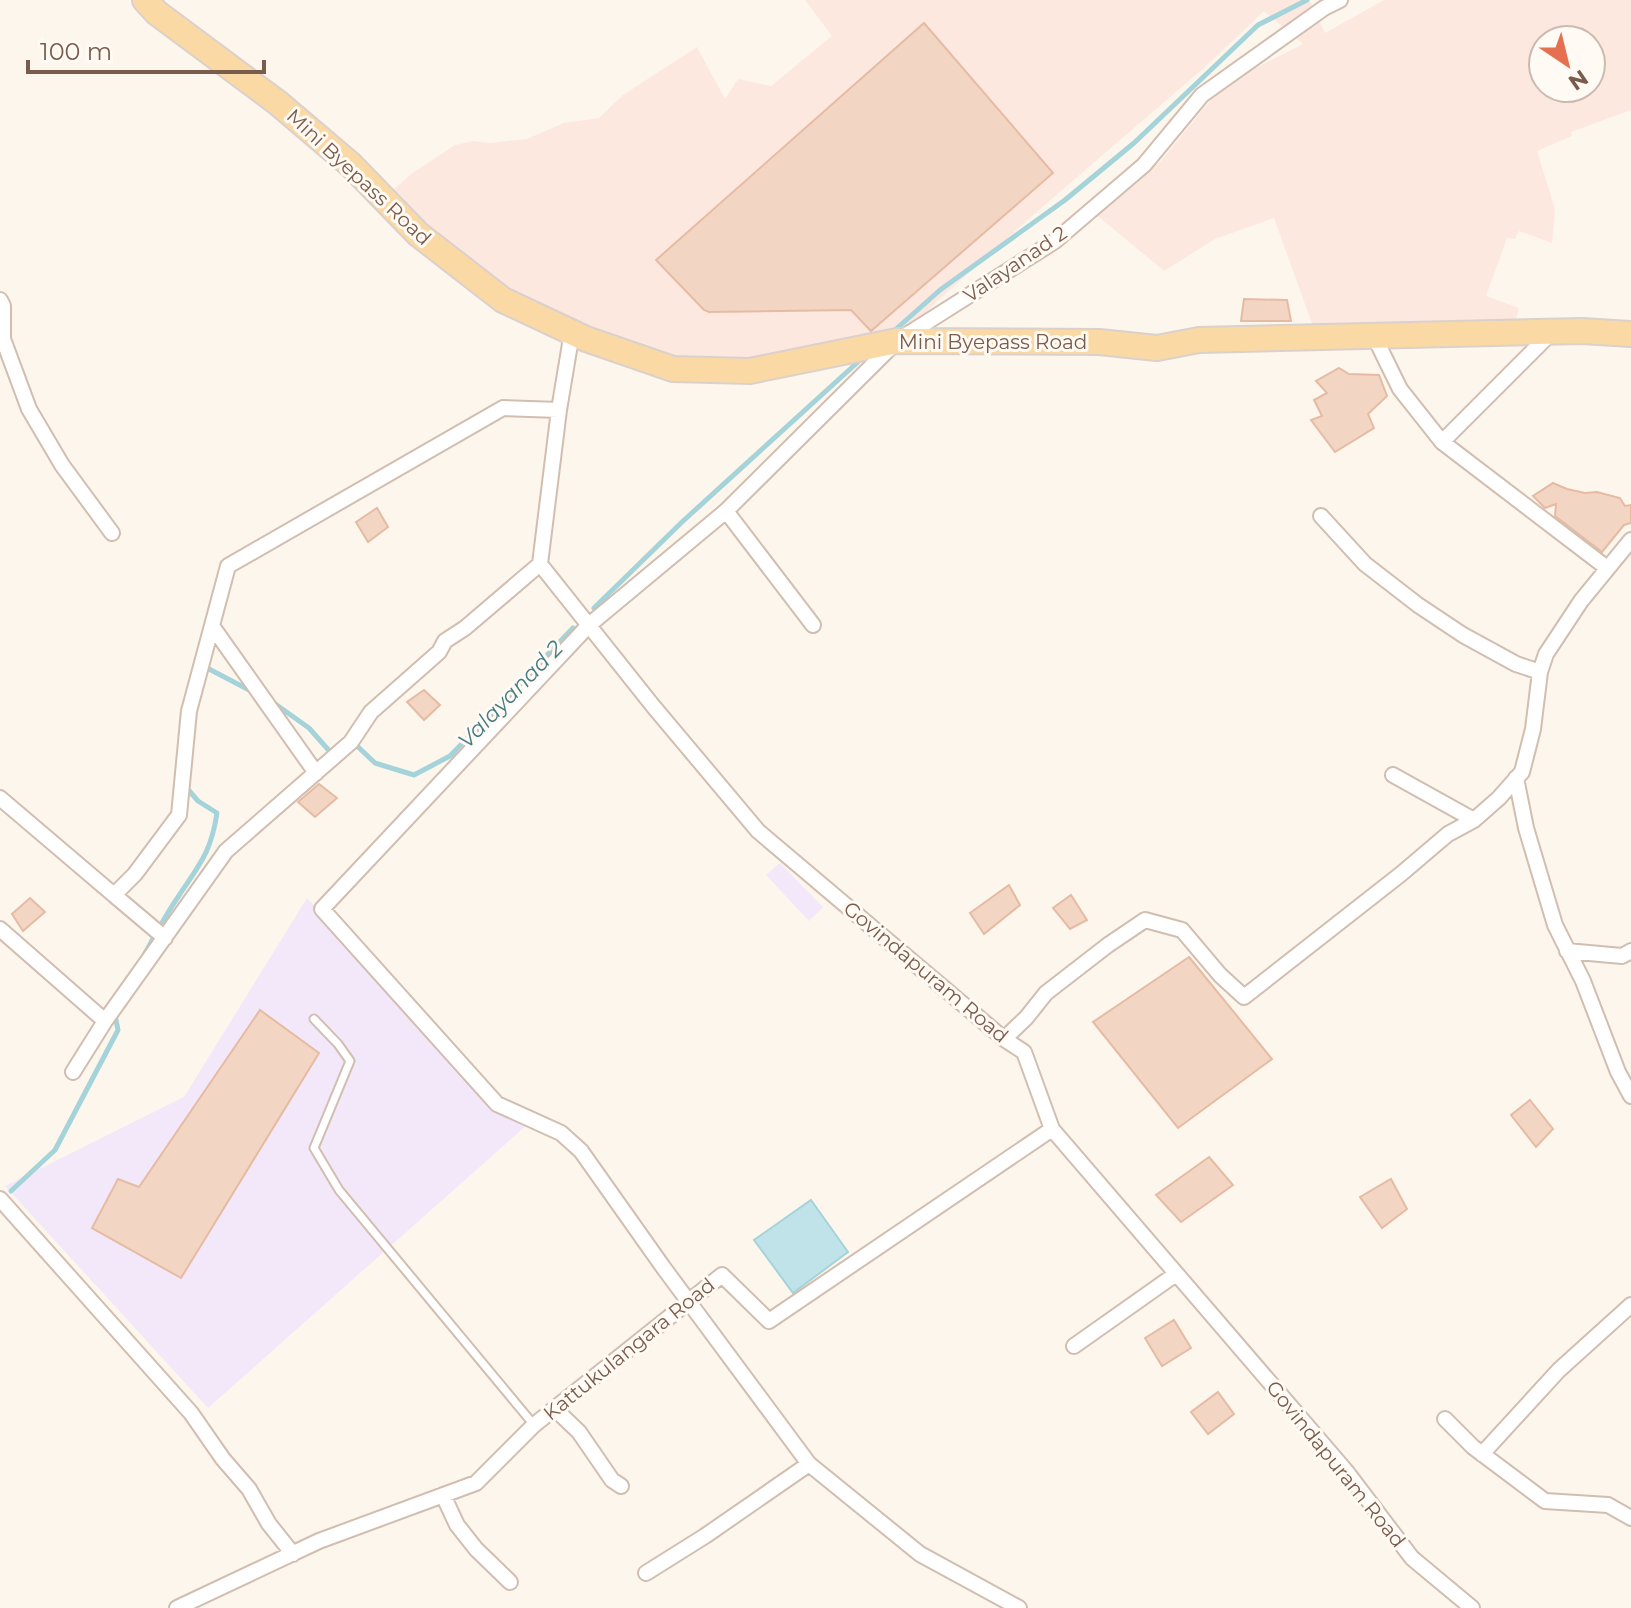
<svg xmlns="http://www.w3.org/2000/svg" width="1631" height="1608" font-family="Montserrat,sans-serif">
  <rect width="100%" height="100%" fill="#fdf6ec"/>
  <path fill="#fde8e0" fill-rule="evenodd" d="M805 0H1309L1325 33 1384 0H1631V110L1571 132 1572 136 1537 151 1555 209 1552 243 1519 231 1515 239 1507 238 1486 296 1519 308 1514 327 1315 332 1274 218 1215 239 1164 271 1093 212 1160 162 1219 90 1220 86 1303 44 1264 11 1206 66 1032 216 900 335 782 355 692 362 587 333 519 296 477 270 392 191 411 174 455 145 474 141 490 143 527 139 564 123 599 118 623 95 697 47 725 99 738 79 771 86 832 36ZM1543 40H1591V88H1543Z"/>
  <path fill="#f3e8fa" d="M780 863 823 907 809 921 766 875Z
    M307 898 528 1124 208 1408 5 1186 184 1097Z"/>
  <path fill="#bfe3e8" stroke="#a5d3da" stroke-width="2" d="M811 1200 848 1252 793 1293 754 1240Z"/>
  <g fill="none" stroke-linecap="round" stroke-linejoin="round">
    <path stroke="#a5d3da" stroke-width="5" d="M895 330 940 290 1065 200 1134 143 1258 25 1307 0
      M594 608 682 522 859 361
      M209 669 251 691
      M271 701 309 728 332 754
      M353 745 354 743 375 763 414 775 450 756 573 628
      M143 957C154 937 165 916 178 897 199 865 211 853 217 813L198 801 185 786
      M11 1191 55 1150 118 1030 115 1015"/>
  </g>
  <path fill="#f3d5c3" stroke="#e6bba3" stroke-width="2" d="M924 23 1053 173 871 331 851 310 709 312 704 310 656 260Z
    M1244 299 1287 300 1291 321H1241Z
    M1339 368 1349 374 1379 375 1387 396 1368 414 1374 428 1335 452 1311 420 1322 416 1314 400 1327 393 1316 381Z
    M1553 483 1567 489 1585 493 1597 492 1620 498 1625 506 1631 505V523L1624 525 1602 552 1555 516 1556 504 1545 508 1533 496Z
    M377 508 388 527 368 542 356 522Z
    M424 690 440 705 424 720 407 702Z
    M319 784 337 798 315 817 298 802Z
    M1009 885 1020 905 984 934 970 913Z
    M1071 895 1087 920 1070 929 1053 908Z
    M30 898 45 912 23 931 12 914Z
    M1189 957 1272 1059 1178 1128 1093 1022Z
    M260 1010 319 1053 181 1278 92 1228 118 1179 139 1187Z
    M1530 1100 1553 1129 1536 1147 1511 1115Z
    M1209 1157 1233 1185 1181 1222 1156 1195Z
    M1391 1179 1407 1209 1382 1228 1360 1197Z
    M1174 1320 1191 1348 1162 1366 1145 1338Z
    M1218 1392 1234 1414 1208 1434 1191 1412Z"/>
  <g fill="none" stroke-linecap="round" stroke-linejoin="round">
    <g stroke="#d1beb0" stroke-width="11">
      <path id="service" d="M314 1019 338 1044 350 1061 314 1148 339 1190 534 1425"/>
    </g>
    <g stroke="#d1beb0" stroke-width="18">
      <path id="minor" d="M0 300 3 306V339L29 409 62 465 112 533
        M572 332 559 410 540 564 653 706 758 831 1004 1039 1024 1052 1052 1129 1346 1471 1412 1558 1472 1608
        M1552 332 1442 442 1607 568
        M1374 336 1400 389 1442 442
        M726 511 813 625
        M1321 516 1365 564 1418 605 1463 635 1516 664 1540 672
        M212 626 316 773
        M1393 775 1474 820
        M1516 778 1526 828 1555 925 1583 981 1618 1072 1631 1096
        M0 798 114 895 135 874 179 815 189 711 228 566 503 408 559 410
        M114 895 165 938
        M0 929 105 1021
        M1567 951 1622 956 1631 951
        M1004 1039 1026 1018 1046 993 1108 945 1145 920 1182 930 1220 975 1244 997 1401 874 1448 834 1474 820 1499 798 1522 772 1533 729 1540 672 1546 654 1581 601 1631 540
        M73 1072 105 1021 226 851 351 742 371 712 439 652 445 641 465 628 540 564
        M0 1199 191 1413 223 1459 249 1489 269 1524 293 1554
        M1074 1346 1176 1274
        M555 1409 579 1432 612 1480 621 1486
        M1445 1419 1473 1447 1545 1501 1608 1505 1631 1518
        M1482 1454 1559 1370 1631 1305
        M443 1495 457 1525 476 1549 510 1582
        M646 1573 705 1536 809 1464
        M177 1608 319 1541 476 1483 534 1425 722 1275 769 1321 1052 1129
        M1019 1608 920 1554 809 1464 663 1267 581 1151 561 1133 497 1104 322 909 589 625 726 511 897 341 1055 241 1144 165 1202 95 1324 8 1340 0"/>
    </g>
    <g stroke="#dad1cd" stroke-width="28">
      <path id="primary" d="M145 0 157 13 278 103 351 165 418 234 503 300 586 339 673 369 750 371 897 341 1099 342 1157 348 1199 340 1582 331 1631 334"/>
    </g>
    <use href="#service" stroke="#fff" stroke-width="7"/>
    <use href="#minor" stroke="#fff" stroke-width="14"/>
    <use href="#primary" stroke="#fbd9a5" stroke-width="24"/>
  </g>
  <g text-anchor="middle" stroke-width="6" stroke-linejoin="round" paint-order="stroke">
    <g font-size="20" fill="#7a5c4d" stroke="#fffaf3">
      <text transform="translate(359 177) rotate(43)" y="7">Mini Byepass Road</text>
      <text transform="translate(1015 264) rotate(-34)" y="7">Valayanad 2</text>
      <text x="993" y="349">Mini Byepass Road</text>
      <text transform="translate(926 972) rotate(40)" y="7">Govindapuram Road</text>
      <text transform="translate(629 1349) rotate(-39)" y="7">Kattukulangara Road</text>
      <text transform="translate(1336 1464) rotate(51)" y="7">Govindapuram Road</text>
    </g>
    <g font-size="22" font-style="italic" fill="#437c86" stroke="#fffaf3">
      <text transform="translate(510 694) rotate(-46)" y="8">Valayanad 2</text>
    </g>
  </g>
  <g transform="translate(1567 64) rotate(145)"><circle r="38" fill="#fffaf3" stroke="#cabbb1" stroke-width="2"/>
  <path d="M0-6L14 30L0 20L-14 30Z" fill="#e76f51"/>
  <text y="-12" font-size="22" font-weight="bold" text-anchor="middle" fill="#7a5c4d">N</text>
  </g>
  <path d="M28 60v12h236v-12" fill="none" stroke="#7a5c4d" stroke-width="4"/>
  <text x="40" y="60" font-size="24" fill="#7a5c4d" stroke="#fffaf3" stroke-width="6" paint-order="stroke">100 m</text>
</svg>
